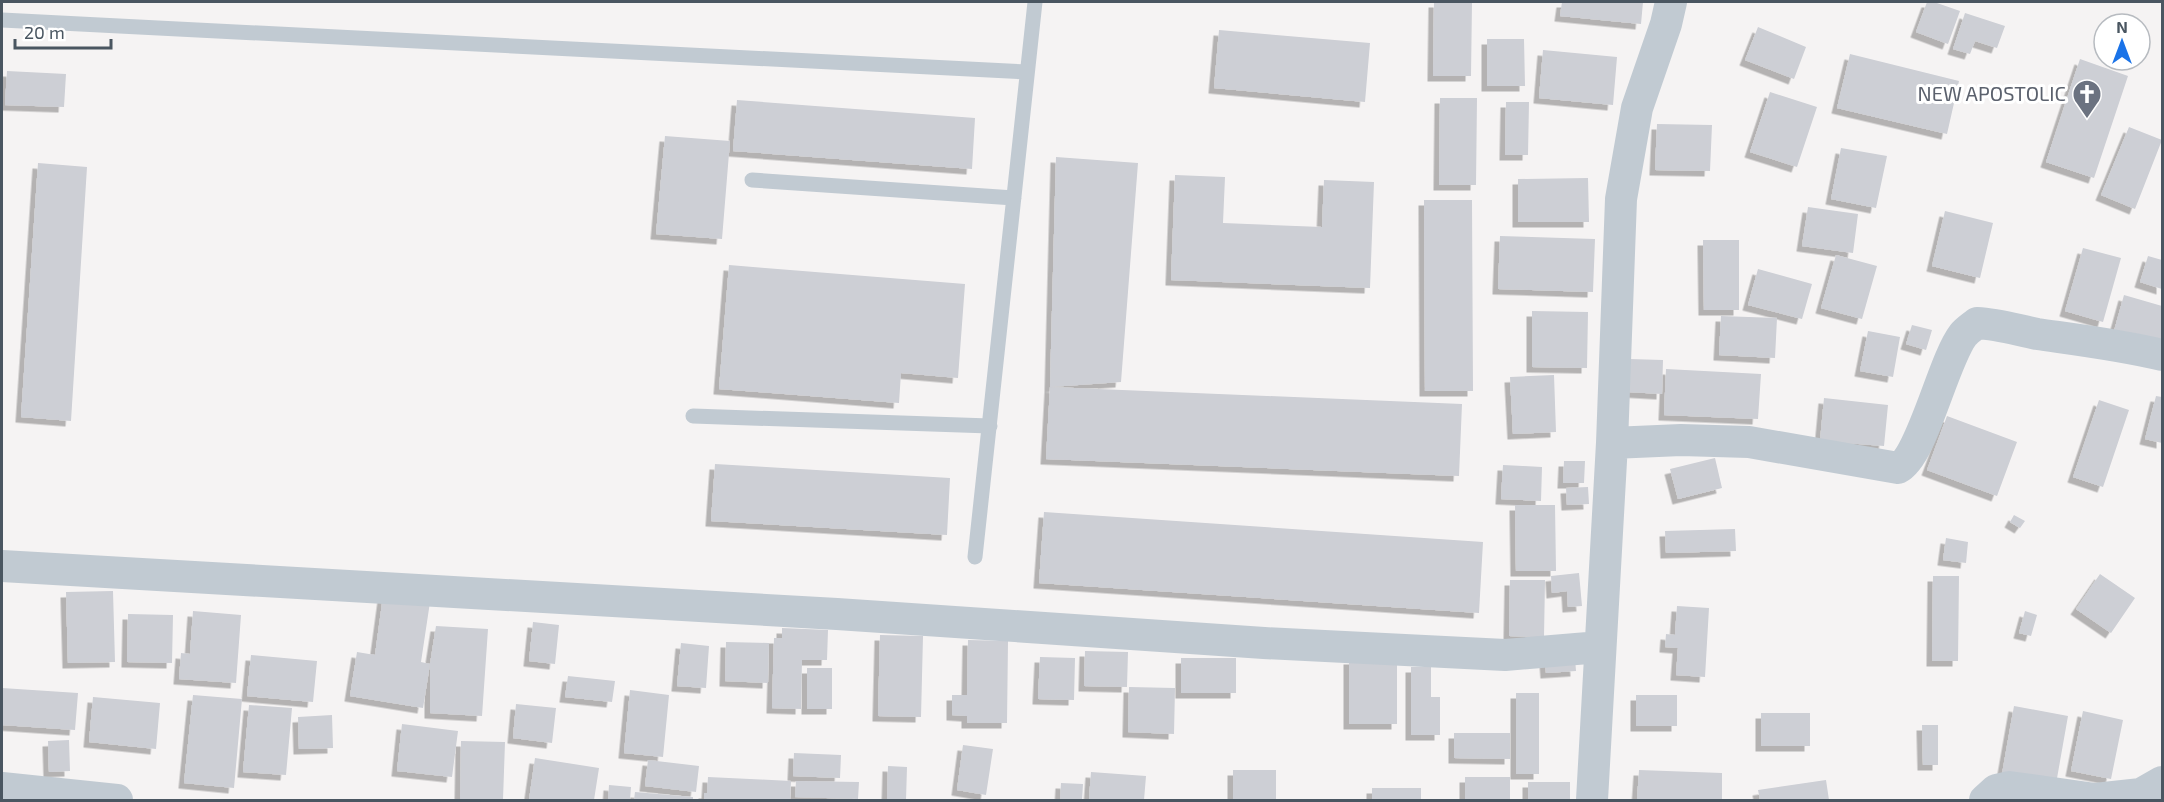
<svg xmlns="http://www.w3.org/2000/svg" width="2164" height="802" font-family="'Exo 2',sans-serif">
  <defs>
    <filter id="shadow"><feDropShadow dx="-5.5" dy="5.5" stdDeviation="0" flood-color="#0004"/></filter>
  </defs>
  <rect width="100%" height="100%" fill="#f5f3f3"/>
  <path fill="#cdcfd5" filter="url(#shadow)" d="M1434 2H1472L1471 76H1433Z
    M1562 2H1643L1641 24 1560 16Z
    M1927 2H1934L1960 11 1948 44 1916 32Z
    M1965 13 2005 26 1997 48 1975 41 1970 54 1953 49Z
    M1758 27 1806 47 1794 79 1745 60Z
    M1219 30 1370 43 1365 102 1214 88Z
    M1487 39H1524L1525 86H1487Z
    M1543 50 1617 57 1613 105 1539 98Z
    M1850 54 1959 81 1947 134 1837 108Z
    M2080 59 2128 76 2094 178 2046 162Z
    M7 71 66 74 64 107 5 105Z
    M1770 92 1817 107 1797 167 1750 152Z
    M1440 98H1477L1476 185H1439Z
    M737 100 975 118 972 169 733 151Z
    M1506 102H1529L1528 155H1505Z
    M1657 124 1712 125 1710 171 1655 170Z
    M2129 127 2162 140 2135 209 2101 195Z
    M665 136 730 141 722 239 656 234Z
    M1841 148 1887 156 1876 208 1831 199Z
    M1056 157 1138 163 1121 382 1050 387Z
    M38 163 87 167 71 421 21 417Z
    M1175 175 1225 177 1223 223 1322 227 1324 180 1374 182 1370 288 1171 280Z
    M1588 178 1589 222H1518V179Z
    M1424 200H1472L1473 391H1425Z
    M1808 207 1858 214 1853 253 1802 246Z
    M1945 211 1993 223 1980 278 1932 266Z
    M1500 236 1595 239 1593 292 1498 289Z
    M1703 240H1739V310H1704Z
    M2083 248 2121 258 2103 322 2065 311Z
    M1836 255 1877 266 1862 319 1821 308Z
    M2148 256 2162 260V289L2140 282Z
    M729 265 965 284 958 378 901 373 899 403 719 389Z
    M1758 269 1812 284 1802 319 1748 305Z
    M2124 295 2162 306V344L2114 331Z
    M1532 311 1588 312 1587 368 1532 367Z
    M1721 316 1777 318 1775 358 1719 355Z
    M1912 325 1932 330 1926 350 1906 344Z
    M1868 331 1900 337 1893 377 1860 371Z
    M1629 359 1663 360 1662 394 1628 392Z
    M1666 369 1761 374 1758 419 1664 415Z
    M1554 375 1556 432 1513 434 1510 377Z
    M1050 387 1462 404 1459 476 1046 459Z
    M2156 396 2162 397V443L2145 439Z
    M1824 398 1888 405 1884 446 1820 441Z
    M2099 400 2129 410 2103 487 2073 477Z
    M1947 416 2017 442 1997 496 1927 470Z
    M1715 458 1722 488 1678 499 1670 469Z
    M1564 461H1585L1584 483H1563Z
    M715 464 950 478 947 535 711 521Z
    M1503 465 1542 467 1541 501 1501 499Z
    M1588 487 1589 504 1567 505 1566 488Z
    M1515 505H1555L1556 571H1516Z
    M1044 512 1483 542 1479 613 1039 583Z
    M2014 515 2025 521 2020 528 2010 522Z
    M1735 529 1736 551 1666 553 1665 531Z
    M1946 538 1968 542 1966 563 1943 560Z
    M1579 573 1582 606 1568 607 1567 591 1552 593 1551 576Z
    M2100 574 2135 598 2111 633 2076 609Z
    M1933 576H1959L1958 661H1932Z
    M1510 580H1545L1544 637 1509 636Z
    M113 591 115 662 68 663 66 592Z
    M383 596 430 602 421 662 430 664 436 626 488 629 482 716 430 713V664L423 708 350 696 357 652 375 655Z
    M1677 606 1709 608 1705 677 1676 675 1678 648 1665 647 1666 634 1675 635Z
    M193 611 241 615 236 683 179 679 181 653 190 654Z
    M2025 611 2037 615 2031 636 2019 633Z
    M128 614 173 615 172 663 127 662Z
    M533 622 559 625 555 664 529 661Z
    M782 628 828 630 827 660H802L801 709 772 708 774 638H782Z
    M880 635 923 636 921 717 878 716Z
    M968 640 1008 641 1007 723H967V716L952 715V695H967Z
    M726 642 769 643 768 683 725 681Z
    M681 643 709 646 706 688 677 686Z
    M1085 651 1128 652 1127 687 1084 686Z
    M251 655 317 661 313 702 247 696Z
    M1040 657 1075 658 1074 700 1038 699Z
    M1181 658H1236V693H1181Z
    M1575 658 1576 671 1546 673 1545 660Z
    M1349 659H1397V724H1349Z
    M1411 667H1431V697H1440V735H1411Z
    M807 668H832V709H807Z
    M568 676 615 681 612 702 565 697Z
    M1129 687 1175 688 1174 734 1128 732Z
    M2 688 78 693 75 730 2 725Z
    M630 690 669 695 663 757 624 753Z
    M1516 693H1539V774H1516Z
    M193 695 242 699 234 788 184 783Z
    M1636 695H1677V726H1636Z
    M93 697 160 703 156 749 89 742Z
    M516 704 556 708 552 743 513 738Z
    M249 705 292 708 286 775 243 772Z
    M2014 706 2068 716 2056 784 2002 774Z
    M2083 711 2123 720 2111 779 2071 771Z
    M1761 713H1810V746H1761Z
    M332 715 333 748 299 749 298 717Z
    M402 724 458 731 452 777 397 771Z
    M1922 725H1938V765H1923Z
    M1454 733H1510V759L1454 758Z
    M69 740 70 771 49 772 48 741Z
    M461 741 505 742 503 800H460Z
    M963 745 993 749 986 795 957 790Z
    M794 753 841 755 840 778 793 776Z
    M535 758 599 768 594 800H529Z
    M648 760 699 766 696 792 645 786Z
    M888 766 907 767 906 800H887Z
    M1233 770H1276V800H1233Z
    M1639 770 1722 773V800H1637Z
    M1091 772 1146 776 1144 800H1089Z
    M708 777 791 781 790 800H704V793H707Z
    M1465 777H1510V800H1465Z
    M1826 780 1829 800H1760L1758 790Z
    M796 781 859 782 858 799 795 797Z
    M1528 782H1570V800H1528Z
    M1061 783 1083 784 1082 800H1060Z
    M609 785 631 787 630 800H608Z
    M1372 788H1421V800H1372Z
    M635 792 693 797V800H634Z"/>
  <g fill="none" stroke-linecap="round" stroke-linejoin="round">
    <path stroke="#c1cad2" stroke-width="15" d="M2 20 1027 72
      M752 180 1014 198
      M693 416 990 426
      M975 557 1035 2"/>
    <path stroke="#c1cad2" stroke-width="32" d="M1612 443 1681 440 1749 442 1898 468C1922 457 1943 361 1963 335 1966 331 1972 327 1977 323 1998 324 2017 330 2037 334 2079 340 2121 345 2162 355
      M2 566 837 614 1264 643 1505 655 1600 647
      M2 788 117 800
      M1592 800 1612 443 1621 199 1637 108 1666 24 1671 2
      M1985 800 1996 790 2009 787 2095 799 2141 794 2162 782"/>
  </g>
  <defs>
    <g id="church-pin" transform="scale(1.5)"><path d="M0 17L-7.5 6A9.5 9.5 0 1 1 7.5 6Z" fill="#6b7280" stroke="#fff"/><path d="M-1.2-6h2.4v3.5h3.3v2.4h-3.3V6h-2.4V-.1h-3.3v-2.4h3.3Z" fill="#fff"/></g>
  </defs>
  <g fill-rule="evenodd">
    <use href="#church-pin" x="2087" y="94"/>
  </g>
  <g text-anchor="middle" stroke-width="6" stroke-linejoin="round" paint-order="stroke">
    <g font-size="20" fill="#5b616d" stroke="#fff" text-anchor="end">
      <text x="2066" y="101">NEW APOSTOLIC</text>
    </g>
  </g>
  <rect width="2164" height="802" fill="none" stroke="#4a5661" stroke-width="6"/>
  <g transform="translate(2122 42)"><circle r="28" fill="#ffffff" stroke="#b7bbc0" stroke-width="1.5"/>
  <path d="M0-4.5L10 22L0 15L-10 22Z" fill="#1a73e8"/>
  <text y="-9" font-size="16" font-weight="bold" text-anchor="middle" fill="#4a5661">N</text>
  </g>
  <path d="M15 39v9h96v-9" fill="none" stroke="#4a5661" stroke-width="3"/>
  <text x="24" y="39" font-size="18" fill="#4a5661" stroke="#ffffff" stroke-width="4.5" paint-order="stroke">20 m</text>
</svg>
